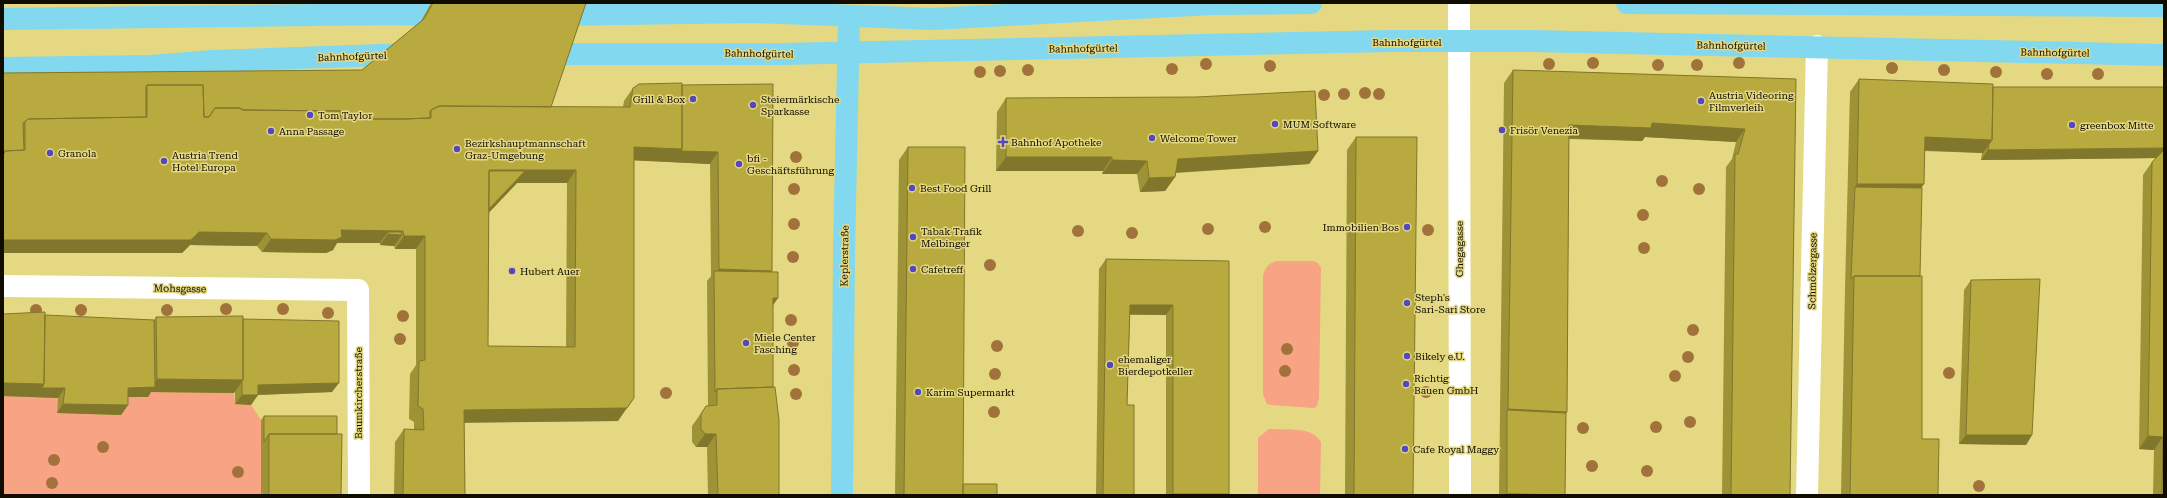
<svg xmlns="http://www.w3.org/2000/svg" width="2167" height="498" font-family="'Roboto Serif',serif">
  <rect width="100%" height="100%" fill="#e4d882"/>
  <path fill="#f7a384" d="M1276 261H1313L1318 263 1321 268 1319 398 1317 406 1314 408 1272 405 1267 404 1263 394V276C1265 268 1268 264 1276 261Z
    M148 392 234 393 235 404 251 405 261 420V495H3V396L58 398 57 413 121 415V397Z
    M1269 429C1286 430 1312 426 1321 442L1320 495H1258V438Z"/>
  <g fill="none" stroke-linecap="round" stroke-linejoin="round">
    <path stroke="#fff" stroke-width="22" d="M1459 3 1460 495
      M3 286 358 290 359 495
      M1807 495 1817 46"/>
    <path stroke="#82d8ef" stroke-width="22" d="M1627 3 2164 6
      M553 15 755 12 932 19 1211 4 1311 3
      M3 19 396 14 455 16
      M540 54H780L1391 41H1531L2164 55
      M3 68 151 66 213 61 409 54
      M842 495 844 253 849 16"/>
  </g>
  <g fill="#a1733a">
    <circle cx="1593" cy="63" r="6"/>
    <circle cx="1739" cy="63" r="6"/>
    <circle cx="1206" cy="64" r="6"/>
    <circle cx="1549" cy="64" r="6"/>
    <circle cx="1658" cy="65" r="6"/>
    <circle cx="1697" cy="65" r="6"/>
    <circle cx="1270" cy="66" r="6"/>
    <circle cx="1892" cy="68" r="6"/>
    <circle cx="1172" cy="69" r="6"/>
    <circle cx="1028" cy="70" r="6"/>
    <circle cx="1944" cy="70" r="6"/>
    <circle cx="1000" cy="71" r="6"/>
    <circle cx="980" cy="72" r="6"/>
    <circle cx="1996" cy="72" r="6"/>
    <circle cx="2047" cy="74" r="6"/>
    <circle cx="2098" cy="74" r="6"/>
    <circle cx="1365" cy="93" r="6"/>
    <circle cx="1344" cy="94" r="6"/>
    <circle cx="1379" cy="94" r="6"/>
    <circle cx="1324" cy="95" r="6"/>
    <circle cx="796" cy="157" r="6"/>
    <circle cx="1662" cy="181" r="6"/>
    <circle cx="794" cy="189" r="6"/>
    <circle cx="1699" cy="189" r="6"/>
    <circle cx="1643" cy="215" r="6"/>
    <circle cx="794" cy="224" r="6"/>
    <circle cx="1265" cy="227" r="6"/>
    <circle cx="1208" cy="229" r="6"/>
    <circle cx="1428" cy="230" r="6"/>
    <circle cx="1078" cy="231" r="6"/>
    <circle cx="1132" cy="233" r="6"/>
    <circle cx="1644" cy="248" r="6"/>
    <circle cx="793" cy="257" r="6"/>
    <circle cx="990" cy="265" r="6"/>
    <circle cx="226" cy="309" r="6"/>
    <circle cx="283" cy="309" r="6"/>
    <circle cx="36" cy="310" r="6"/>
    <circle cx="81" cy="310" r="6"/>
    <circle cx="167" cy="310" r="6"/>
    <circle cx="328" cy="313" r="6"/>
    <circle cx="403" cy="316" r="6"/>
    <circle cx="791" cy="320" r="6"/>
    <circle cx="1693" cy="330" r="6"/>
    <circle cx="400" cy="339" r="6"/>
    <circle cx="793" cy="343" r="6"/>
    <circle cx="997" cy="346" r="6"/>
    <circle cx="1287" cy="349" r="6"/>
    <circle cx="1688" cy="357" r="6"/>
    <circle cx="794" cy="370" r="6"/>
    <circle cx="1285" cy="371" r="6"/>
    <circle cx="1949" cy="373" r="6"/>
    <circle cx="995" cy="374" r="6"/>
    <circle cx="1675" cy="376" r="6"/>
    <circle cx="1426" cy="392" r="6"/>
    <circle cx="666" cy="393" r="6"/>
    <circle cx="796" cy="394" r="6"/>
    <circle cx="994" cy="412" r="6"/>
    <circle cx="1690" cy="422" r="6"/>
    <circle cx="1656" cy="427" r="6"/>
    <circle cx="1583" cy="428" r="6"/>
    <circle cx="103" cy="447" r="6"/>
    <circle cx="54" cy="460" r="6"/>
    <circle cx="1592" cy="466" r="6"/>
    <circle cx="1647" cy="471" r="6"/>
    <circle cx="238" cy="472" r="6"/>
    <circle cx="52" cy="483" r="6"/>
    <circle cx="1979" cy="486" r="6"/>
  </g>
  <path fill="#9e9236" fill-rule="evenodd" d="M431 3H586L551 107H623L624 101 633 88 682 85 773 84 771 272 778 298 773 305V387L779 495H708L707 447H696L692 442V426L706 406H708L707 281 711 276 710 164 634 160 618 421 464 422 465 495H394L395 442 404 429 414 430V422L409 419 410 374 416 365V249H395L394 246 380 245V243H337L333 250 326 253 262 252 257 246 190 245 182 253H3V73L362 70 421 21ZM517 183H567L566 347 488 346 489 212Z
    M1513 70 1796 79 1790 495H1722L1726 167 1732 159 1736 142 1645 137 1642 141 1569 139 1567 412 1566 413 1565 495H1566H1499L1504 83Z
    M1859 79 1993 87H2164V495H2153L2154 450 2139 449 2143 175 2152 162 2156 158 1981 160 1982 153 1924 151 1922 188 1920 276 1922 439 1938 495H1841L1845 289 1850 92Z
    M1006 98 1318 151 1309 164 1176 173 1175 177 1165 191 1140 192 1137 174H1102L1103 171H996L997 112Z
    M1356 137 1413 495H1345L1347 150Z
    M908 147 963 484 997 495H895L899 160Z
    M1106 259 1229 261V494L1228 495H1166V315H1130L1127 405 1134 495H1096L1099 269Z
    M1971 280 2032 435 2026 445 1959 444 1964 290Z
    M3 314 154 320 156 317 243 319 332 392 258 395 251 405 235 404V391L234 393 151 392 148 397H128V405L121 415 57 413 58 398 3 396Z
    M264 416 337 434 341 495H261V420Z"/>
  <path fill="#81772c" d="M1652 123 1745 129 1736 142 1645 137 1642 141 1560 138 1569 125Z
    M1925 137 1992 140 1983 153 1916 150Z
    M634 147 682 149 718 152 710 164 625 160Z
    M2164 148V153L2160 158 1981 160 1988 150Z
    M1318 151 1309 164 1168 173 1178 159Z
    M1006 157H1112L1103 171H996Z
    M1112 160 1147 161 1137 174H1102Z
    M489 170H576L567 183H517L480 222 488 183Z
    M1175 177 1165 191 1140 192 1149 178Z
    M1857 184H1924L1915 197 1855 187Z
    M341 230 403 231 400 235H402L394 246 380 245 388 234V232L380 243H337L333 250 326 253 262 252 271 239Z
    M199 232 267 233 257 246 190 245 182 253H3V240Z
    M404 236H425L416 249H395Z
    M719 269 772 271 764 282 714 276Z
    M773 298H778L771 308Z
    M1130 305H1173L1166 315 1123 314Z
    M157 379 243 380 234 393 151 392 148 397H121L128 388 151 387Z
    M3 383 44 384 65 388 58 398 3 396Z
    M339 383 332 392 254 395H258L251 405 235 404 242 395 258 385Z
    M634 398 618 421 455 423 464 410Z
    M63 404 128 405 121 415 57 413Z
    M1508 409 1567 412 1558 425 1507 410Z
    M705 434H716L707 447H696Z
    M1966 435H2032L2026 445 1959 444Z
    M2148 436 2163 437 2154 450 2139 449Z
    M1173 494H1229L1228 495H1172Z"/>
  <path fill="#b8aa3f" stroke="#81772c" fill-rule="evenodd" d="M433 3H586L551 107 439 106 431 110 430 111V118L403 119H340L341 111 243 110 239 108H215L209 117H204L203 85H147L146 86V117L28 119 23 123 24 150 5 151 3 154V73L362 70 424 19Z
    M1513 70 1796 79 1790 495H1731L1735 154H1738L1745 129 1652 123 1651 128 1569 125 1567 412 1508 409Z
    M1859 79 1993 84 1992 140 1925 137 1924 184H1857Z
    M682 83V149L634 147V398L627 408 464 410 465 495H403L404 429 424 430 423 409 418 406 419 361 425 360V236H404L403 231 341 230 342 237 335 240 271 239 267 233 199 232 191 240H3V154H4L5 151 25 150V122L28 119 147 117V85H203L204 117H209L215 108H239L243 110 341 111 340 119H403L431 118V110L439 106 630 107 633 88 639 84ZM489 170H576L575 347 488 346Z
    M773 84 772 271 719 269 718 152 681 151 682 149V85Z
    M1993 87H2164V148L1988 150 1989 144 1992 140Z
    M1315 91 1318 151 1178 159 1175 177 1149 178 1147 161 1112 160V157H1006V98L1196 97Z
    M1356 137H1417L1413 495H1354Z
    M908 147H965L963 495H904Z
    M2164 150V495H2162L2163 437 2148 436 2152 162Z
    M489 171H525L489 209Z
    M1855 187 1922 188 1920 276H1854L1851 279Z
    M388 232H401L402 235 388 234Z
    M1106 259 1229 261V494H1173V305H1130L1127 405H1134V495H1103Z
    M714 271 778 272V298H773V387L717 389 715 392Z
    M1854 276H1922V439H1939L1938 495H1850Z
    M2040 279 2032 435H1966L1971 280Z
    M45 312 44 384 3 383V314Z
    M45 315 154 320 155 387 128 388V405L63 404 65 388H42L44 384Z
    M243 316V380L157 379 156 317Z
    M243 319 339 321V383L258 385V395H242V381L243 380Z
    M775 387 779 420V495H718L716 434H705L701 429V414L706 406 717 405V389Z
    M1507 410 1566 413 1565 495 1508 494 1507 495Z
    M264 416H337V434H269L264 442Z
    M269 434H342L341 495H269Z
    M963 484H997V495H963Z
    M1508 494 1566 495H1508Z"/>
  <g fill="#5348bf" stroke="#e4d882" stroke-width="1.5">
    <circle cx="693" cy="99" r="4"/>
    <circle cx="1701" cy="101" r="4"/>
    <circle cx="753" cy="105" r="4"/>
    <circle cx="310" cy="115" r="4"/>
    <circle cx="1275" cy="124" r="4"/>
    <circle cx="2072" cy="125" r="4"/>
    <circle cx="1502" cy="130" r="4"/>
    <circle cx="271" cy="131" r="4"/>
    <circle cx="1152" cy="138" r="4"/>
    <path d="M1001 136h4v4h4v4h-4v4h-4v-4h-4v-4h4z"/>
    <circle cx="457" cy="149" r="4"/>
    <circle cx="50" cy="153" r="4"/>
    <circle cx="164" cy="161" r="4"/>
    <circle cx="739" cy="164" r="4"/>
    <circle cx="912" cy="188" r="4"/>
    <circle cx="1407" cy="227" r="4"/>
    <circle cx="913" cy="237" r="4"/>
    <circle cx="913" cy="269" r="4"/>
    <circle cx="512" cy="271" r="4"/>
    <circle cx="1407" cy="303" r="4"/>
    <circle cx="746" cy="343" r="4"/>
    <circle cx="1407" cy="356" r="4"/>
    <circle cx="1110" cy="365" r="4"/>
    <circle cx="1406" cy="384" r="4"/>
    <circle cx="918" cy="392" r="4"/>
    <circle cx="1405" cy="449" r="4"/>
  </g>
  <g text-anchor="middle" stroke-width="3" stroke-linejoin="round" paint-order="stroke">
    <g font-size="10" fill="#100c00" stroke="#e4d882">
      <text x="1407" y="46">Bahnhofgürtel</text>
      <text transform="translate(1731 45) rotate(1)" y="4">Bahnhofgürtel</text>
      <text transform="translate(1083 48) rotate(-1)" y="4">Bahnhofgürtel</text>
      <text transform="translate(2055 52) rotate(1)" y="4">Bahnhofgürtel</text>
      <text transform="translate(759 53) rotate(1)" y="4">Bahnhofgürtel</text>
      <text transform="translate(352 56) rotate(-2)" y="4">Bahnhofgürtel</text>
      <text transform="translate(1459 249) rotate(-90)" y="4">Ghegagasse</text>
      <text transform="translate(844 256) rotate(-89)" y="4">Keplerstraße</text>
      <text transform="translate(1812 271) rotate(-89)" y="4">Schmölzergasse</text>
      <text transform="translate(180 288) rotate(1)" y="4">Mohsgasse</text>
      <text transform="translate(358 393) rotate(-90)" y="4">Baumkircherstraße</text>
    </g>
    <g font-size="10" fill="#100c00" stroke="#e4d882" text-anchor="start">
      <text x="1709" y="99">Austria Videoring<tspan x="1709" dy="12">Filmverleih</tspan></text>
      <text x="685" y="103" text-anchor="end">Grill &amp; Box</text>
      <text x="761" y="103">Steiermärkische<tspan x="761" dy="12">Sparkasse</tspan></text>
      <text x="318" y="119">Tom Taylor</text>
      <text x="1283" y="128">MUM Software</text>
      <text x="2080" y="129">greenbox Mitte</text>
      <text x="1510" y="134">Frisör Venezia</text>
      <text x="279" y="135">Anna Passage</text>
      <text x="1160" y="142">Welcome Tower</text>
      <text x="1011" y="146">Bahnhof Apotheke</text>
      <text x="465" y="147">Bezirkshauptmannschaft<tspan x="465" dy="12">Graz-Umgebung</tspan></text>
      <text x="58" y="157">Granola</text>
      <text x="172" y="159">Austria Trend<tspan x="172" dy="12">Hotel Europa</tspan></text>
      <text x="747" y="162">bfi -<tspan x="747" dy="12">Geschäftsführung</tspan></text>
      <text x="920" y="192">Best Food Grill</text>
      <text x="1399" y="231" text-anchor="end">Immobilien Bos</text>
      <text x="921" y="235">Tabak Trafik<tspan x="921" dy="12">Melbinger</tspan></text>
      <text x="921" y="273">Cafetreff</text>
      <text x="520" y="275">Hubert Auer</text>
      <text x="1415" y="301">Steph's<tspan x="1415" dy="12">Sari-Sari Store</tspan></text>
      <text x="754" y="341">Miele Center<tspan x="754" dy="12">Fasching</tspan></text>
      <text x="1415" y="360">Bikely e.U.</text>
      <text x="1118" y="363">ehemaliger<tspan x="1118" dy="12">Bierdepotkeller</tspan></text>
      <text x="1414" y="382">Richtig<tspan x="1414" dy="12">Bauen GmbH</tspan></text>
      <text x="926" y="396">Karim Supermarkt</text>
      <text x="1413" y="453">Cafe Royal Maggy</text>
    </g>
  </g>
  <rect width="2167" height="498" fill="none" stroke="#100c00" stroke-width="8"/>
</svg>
